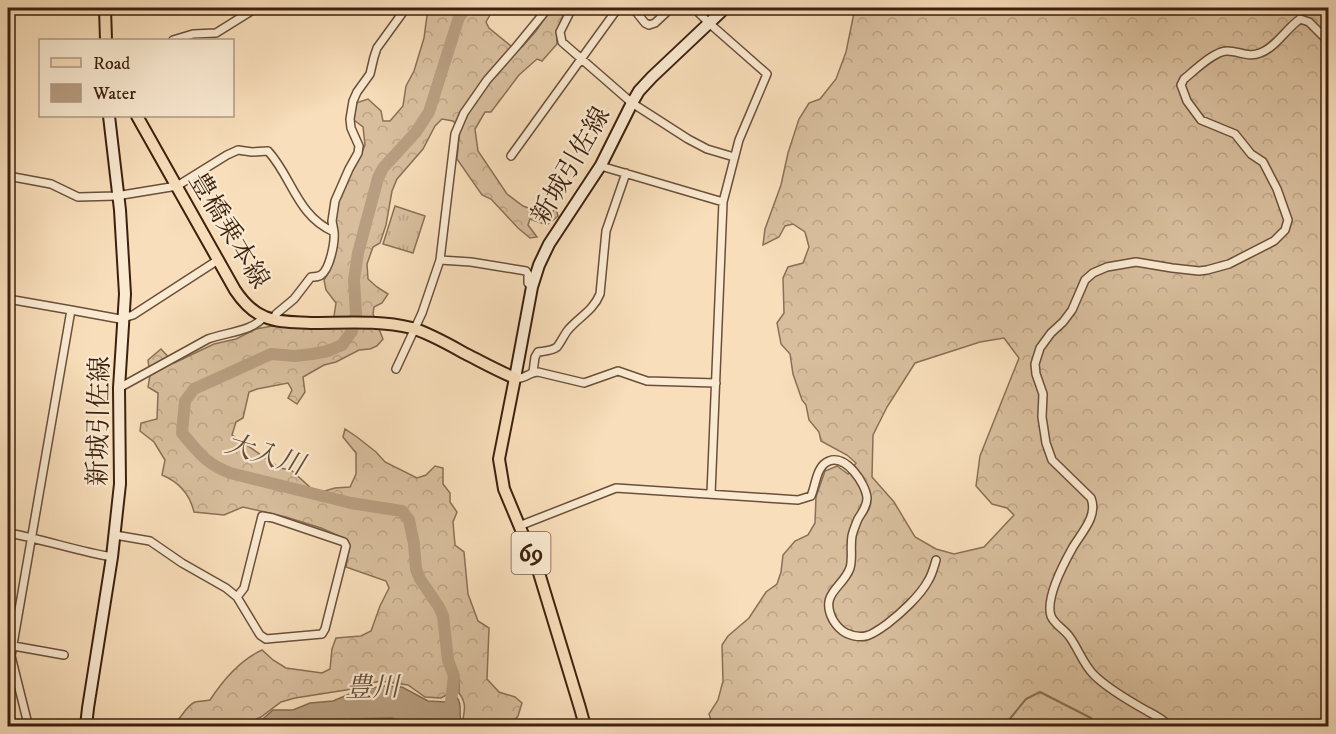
<svg xmlns="http://www.w3.org/2000/svg" width="1336" height="734" font-family="'IM FELL DW Pica','Noto Serif JP',serif">
  <defs>
    <pattern id="forest-crowns" width="20" height="18" patternUnits="userSpaceOnUse" patternTransform="scale(1.5)"><rect width="20" height="18" fill="#d8be9d"/><path d="M2 6a3 3 0 1 1 6 0M12 15a3 3 0 1 1 6 0" fill="none" stroke="#baa386"/></pattern>
    <pattern id="park-tufts" width="24" height="20" patternUnits="userSpaceOnUse" patternTransform="scale(1.5)"><rect width="24" height="20" fill="#d8be9d"/><path d="M3 7l-1-3M5 7V3M7 7l1-3M15 17l-1-3M17 17v-4M19 17l1-3" fill="none" stroke="#baa386"/></pattern>
  </defs>
  <rect width="100%" height="100%" fill="#f8deba"/>
  <filter id="stains"><feTurbulence type="fractalNoise" baseFrequency=".00333" numOctaves="4"/><feColorMatrix values="0 0 0 0 .2 0 0 0 0 .09 0 0 0 0 .02 0 0 0 .5 -.17"/></filter>
  <radialGradient id="worn" r=".72"><stop offset=".6" stop-color="#630" stop-opacity="0"/><stop offset="1" stop-color="#630" stop-opacity=".3"/></radialGradient>
  <path fill="url(#forest-crowns)" stroke="#8a7056" stroke-width="1.5" fill-rule="evenodd" d="M428 8H494L486 22 489 28 511 46 522 47 536 31 552 8H567C561 19 556 30 557 44L542 61 537 59 519 75 491 112H485L475 129 478 151 507 194 523 206 547 215 556 209 558 216 547 225 530 219 528 225 537 237 530 238 518 228 491 199 482 195 457 159 460 128 453 121 442 119 435 126 423 149 397 179 392 191 386 225 380 243 373 247 367 264 368 279 377 287 388 294 382 303 374 307 373 314 383 339 377 346 370 349 359 350 336 362 324 365 303 377 305 392 297 404 288 398 292 390 288 383 257 389 249 392 243 418 236 422 232 435 280 468 291 470 312 489 321 492 335 488 350 487 356 474V453L343 437 345 429 357 437 376 452 385 462 417 478 426 475 435 466 443 468V484L450 493V502L457 512 453 522 455 545 464 552 468 594 478 621 489 628 487 679 499 692 515 697 522 703 518 716 509 726H469L463 719C465 709 466 702 459 693V680L449 682 448 694 441 698 425 697 408 685 380 681 346 690 295 698 281 702 261 717 250 722 225 726H171C181 721 184 707 195 702 199 701 205 701 210 700 223 680 240 660 262 650L273 660 286 668 322 673 330 669 332 649 336 638 361 636 371 631 380 606 389 588 386 581 346 567 349 550 346 539 321 528 286 517 243 507 224 515 194 512C190 495 179 482 162 475L165 460 154 442 140 431 141 423 157 419 158 393 148 387 150 375 148 360 161 349 174 363 214 344 236 339 256 329 272 326 332 329 336 303 326 290 324 280 330 270 335 246 332 230 336 205 349 171 361 155 365 145 363 127 354 120 356 103 368 99 381 111 383 121H390L403 106 406 86 414 71 424 38Z
    M855 8H1328V726H719L711 720 709 714 718 700 723 681 722 645 728 636 749 618 766 592 777 584 781 572 783 555 795 541 808 535 815 523 816 497 825 471 837 466 848 474 856 463 847 455 821 441 819 432 809 420 806 405 802 400 793 374 790 354 781 344 777 323 784 313 783 278 788 267 803 263 809 247 805 232 793 224 785 226 779 237 763 245 765 229 781 185 788 153 799 119 809 103 820 99 836 79 846 52ZM1004 338 1019 358 980 456 976 486 992 504 1007 508 1014 515 984 547 954 554 936 549 915 537 894 502 872 477 873 435 887 407 915 363 980 342Z"/>
  <path fill="url(#park-tufts)" stroke="#8a7056" stroke-width="1.5" d="M395 206 425 216 413 253 383 244Z"/>
  <path fill="#b89e80" stroke="#866c52" stroke-width="1.5" d="M385 686 402 687 428 701 445 702 450 696 455 695C465 706 456 714 463 726H410L406 723 392 718 351 719 337 724 335 726H247L257 724 273 710H293L310 703 333 701 352 693 372 688Z"/>
  <g fill="none" stroke-linecap="round" stroke-linejoin="round">
    <path stroke="#866c52" stroke-width="2" d="M1004 726 1026 699 1040 692 1091 718 1097 726"/>
    <path stroke="#b89e80" stroke-width="12" d="M448 726 454 676 448 660 443 616 439 607 420 579 416 569 414 544 409 520 402 511 351 503 230 473C205 463 199 453 182 433L185 401 194 389 271 354 295 356 312 354 328 351 342 345 352 331 356 314 354 280 358 253 378 178 383 168 416 132 429 112 459 17 466 8"/>
    <g stroke="#6b5039" stroke-width="10">
      <path id="minor" d="M572 8 560 32 562 42 632 103 688 139 707 149 734 157
        M633 8 645 23 649 25 655 23 671 8
        M694 8 709 23 767 74 739 140 723 202 711 494
        M173 40 193 34 216 33 256 8
        M511 156 618 8
        M601 165 604 167 723 202
        M8 176 51 184 78 197 116 196 177 186 227 155 238 150 252 152 268 151C292 177 297 216 334 232 335 242 330 269 321 275 318 277 315 277 311 277L294 299 276 314 274 320
        M334 232 332 221 335 201 349 169 358 153 359 146 351 128 350 119 353 101 357 92 370 74 374 57 377 48 406 8
        M440 260 471 262 526 271 528 274V283L532 287
        M8 299 71 310
        M396 369 422 313 440 260 455 134 464 113 487 80 516 47 548 8
        M533 372 535 357 538 352C544 351 552 351 557 347 561 342 564 335 568 330 579 317 593 311 600 294L606 231 626 173
        M515 378C524 380 529 372 538 372L584 383 618 371 647 381 716 383
        M119 388 208 339C227 332 251 332 264 317
        M519 526 616 488 798 500 811 496C816 485 816 466 829 461 846 454 866 484 867 498 867 507 862 512 858 519 856 524 853 531 852 536 850 547 853 558 850 568 843 588 819 593 833 620 836 625 840 630 846 633 863 641 872 635 887 624 900 614 920 596 928 581 932 575 934 567 936 560
        M8 533C43 539 76 551 112 557
        M115 535 150 541 182 563 226 588 237 597 260 635 266 639 322 634 325 629 346 546 344 542 273 518 262 516 244 588 237 597
        M8 645 64 655
        M28 724 11 656 71 310 120 319 133 315 218 260
        M1169 726C1163 719 1155 715 1147 711 1131 702 1107 688 1094 675 1083 664 1078 648 1069 636 1064 629 1054 624 1051 616 1045 598 1064 563 1073 547 1082 532 1098 516 1091 498L1052 460 1046 443 1042 417 1043 394 1036 374 1035 364 1040 348 1051 333 1063 322 1072 310 1085 280 1093 273 1107 267 1136 262 1172 268 1199 271 1207 270 1229 264 1274 241 1285 230 1288 220 1277 189 1263 162 1251 154 1235 134 1201 120 1187 101 1181 85 1184 79C1194 71 1214 51 1227 51 1239 51 1249 58 1260 53 1275 48 1287 28 1300 19L1309 22 1328 41"/>
    </g>
    <g stroke="#3c210e" stroke-width="14">
      <path id="secondary" d="M515 378 532 287 539 265 549 244 601 165 632 103 639 91 652 77 725 8
        M86 726 88 708 112 557 120 484 119 388 125 294 120 210 109 116"/>
    </g>
    <g stroke="#3c210e" stroke-width="14">
      <path id="primary" d="M105 8 106 40
        M137 116 235 290C243 302 252 312 265 317 279 323 296 322 311 323 344 323 379 320 412 328 431 334 448 344 466 354 482 362 498 371 515 378L499 459 504 489 539 573 580 708 585 726"/>
    </g>
    <use href="#minor" stroke="#faead2" stroke-width="7"/>
    <use href="#secondary" stroke="#faead2" stroke-width="10"/>
    <use href="#primary" stroke="#f8deba" stroke-width="10"/>
  </g>
  <g text-anchor="middle" stroke-width="4.5" stroke-linejoin="round" paint-order="stroke">
    <rect fill="#faead2" stroke="#755d49" stroke-width="1.5" x="511.5" y="532" width="39" height="42" rx="4.5"/>
    <g font-size="24" font-weight="bold" fill="#3c210e">
      <text x="531" y="561">69</text>
    </g>
    <g font-size="26" fill="#3c210e" stroke="#faead2">
      <text transform="translate(570 165) rotate(-60)" y="9">新城引佐線</text>
      <text transform="translate(230 230) rotate(59)" y="9">豊橋乗本線</text>
      <text transform="translate(98 421) rotate(-89)" y="9">新城引佐線</text>
    </g>
    <g font-size="27" font-style="italic" fill="#674d36" stroke="#faead2">
      <text transform="translate(265 454) rotate(17)" y="9">大入川</text>
      <text transform="translate(372 687) rotate(-1)" y="9">豊川</text>
    </g>
  </g>
  <rect width="1336" height="734" fill="none" stroke="#f8deba" stroke-width="30"/>
  <rect x="9" y="9" width="1318" height="716" fill="none" stroke="#3c210e" stroke-width="3"/>
  <rect x="15" y="15" width="1306" height="704" fill="none" stroke="#3c210e" stroke-width="1.5"/>
  <rect x="39" y="39" width="195" height="78" fill="#faead2" stroke="#ae9a84" stroke-width="1.5"/>
  <rect x="51" y="58" width="30" height="9" fill="#f8deba" stroke="#ae9a84" stroke-width="1.5"/>
  <text x="93" y="69" font-size="18" fill="#3c210e">Road</text>
  <rect x="51" y="84" width="30" height="18" fill="#b89e80" stroke="#ae9a84" stroke-width="1.5"/>
  <text x="93" y="99" font-size="18" fill="#3c210e">Water</text>
  <rect width="100%" height="100%" filter="url(#stains)"/>
  <rect width="100%" height="100%" fill="url(#worn)"/>
</svg>
